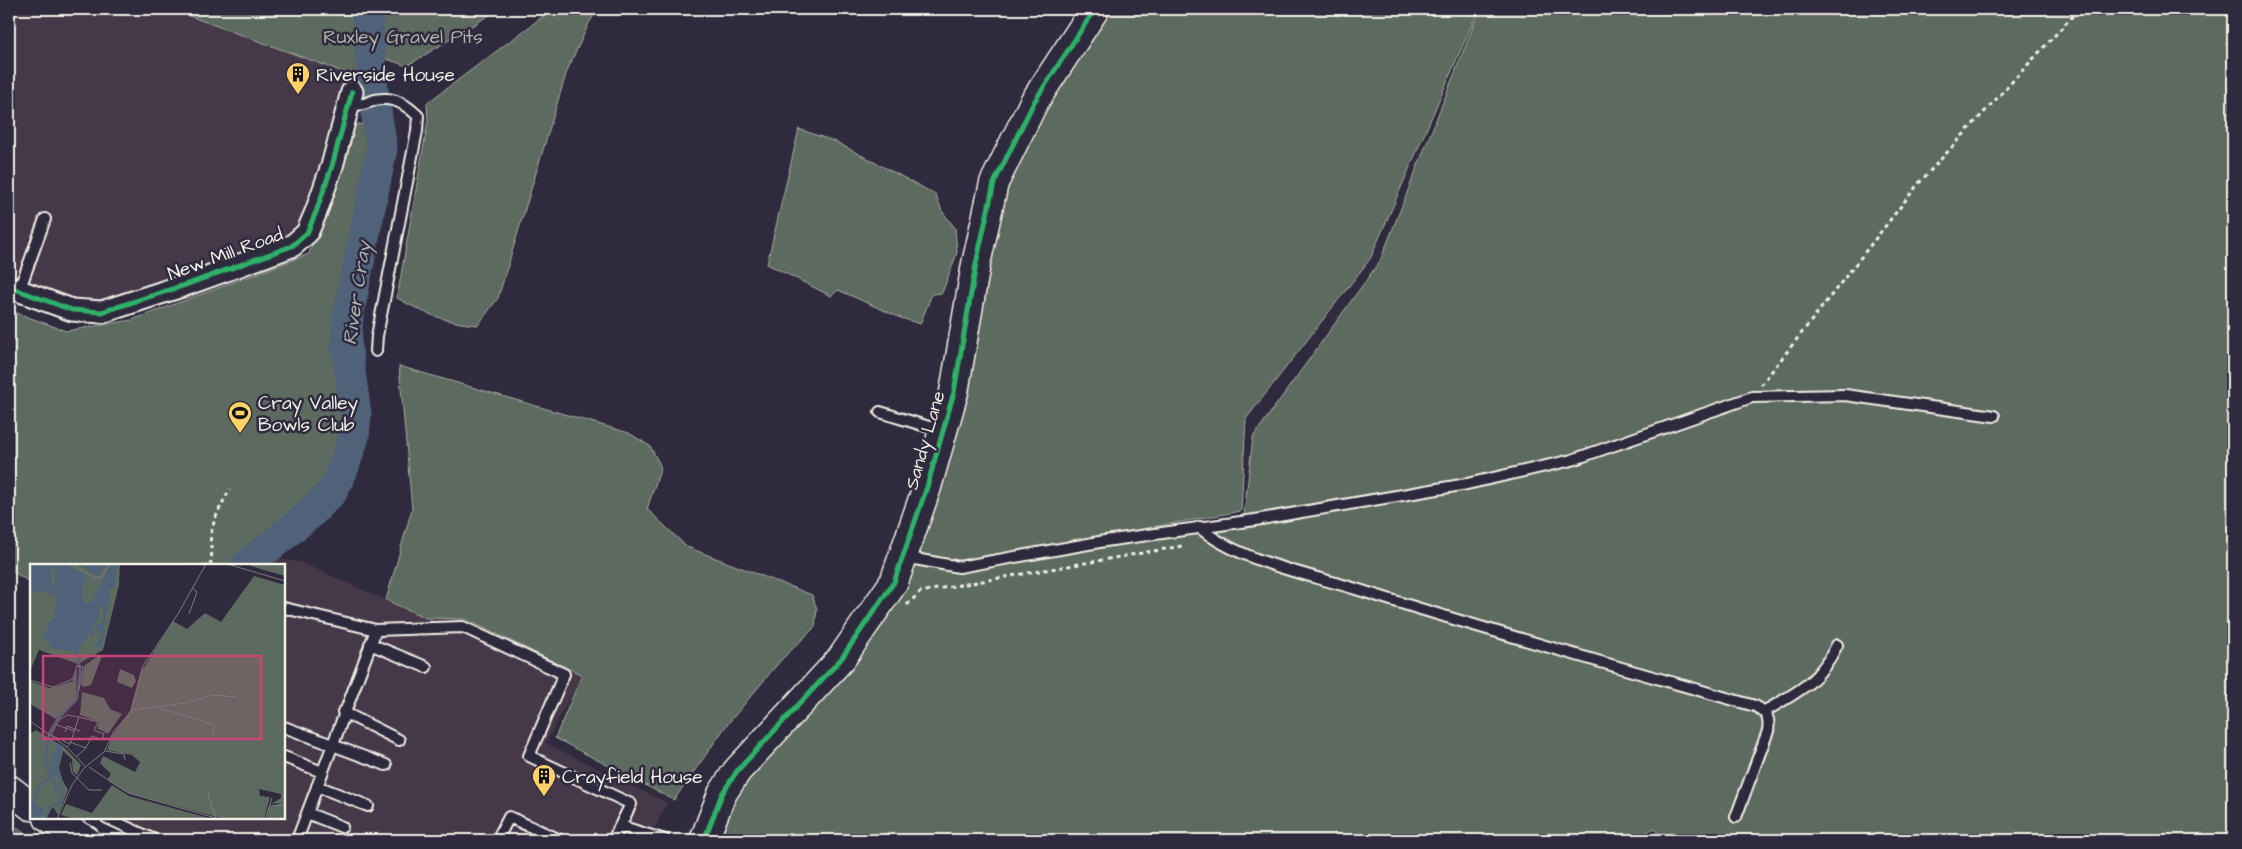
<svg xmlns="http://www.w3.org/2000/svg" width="2242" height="849" font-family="'Architects Daughter',sans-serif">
  <rect width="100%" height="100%" fill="#2f2a3d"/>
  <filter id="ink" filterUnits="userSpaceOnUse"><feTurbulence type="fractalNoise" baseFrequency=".02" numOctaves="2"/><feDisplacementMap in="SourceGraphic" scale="10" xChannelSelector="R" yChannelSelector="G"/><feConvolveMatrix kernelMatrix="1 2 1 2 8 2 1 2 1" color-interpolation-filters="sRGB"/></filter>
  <g filter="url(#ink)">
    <path fill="#443949" d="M9 9H170L349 74 329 165 303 231 102 309 9 283Z
      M266 558 300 562 426 618 465 619 582 675 546 743 667 803 649 840H148L99 818H284V565H257Z"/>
    <path fill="#5d6a60" stroke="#a8aea4" d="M170 9H499L407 66 358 49 365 76 349 74Z
      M553 9H598L589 23 567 71 498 298 478 325C447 323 423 313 397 298L428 121 427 103Z
      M1097 9H1468L1476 15 1370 259 1246 419 1241 511 960 562 909 552 996 183Z
      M1471 9H2233V840H1662L1654 828 1633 840H705L724 795 908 561 961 570 1243 523 1253 437 1380 261 1478 14Z
      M351 123 374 126 375 147 344 319 341 353 350 414 343 453 330 479 236 565H31V583L9 569V310L66 331 132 320 309 254Z
      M799 129 836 142 935 194 942 211 955 228 957 253 942 293 932 294 920 324 901 318 838 290 831 296 767 264Z
      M399 366 629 433 650 446 661 467 647 509 687 547 812 595 817 609 815 627 781 660 726 726 674 800 555 738 582 675 465 619 426 618 386 600 412 509Z
      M9 821 12 824 37 840H9Z"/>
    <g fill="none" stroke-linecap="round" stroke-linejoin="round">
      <path stroke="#4f627a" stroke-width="31" d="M247 565 310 514 332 492 343 469 354 437 356 414 346 344 348 316 382 149 373 92 367 9"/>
      <g stroke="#f4f1e8" stroke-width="14">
        <path id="lane" d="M349 104C368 107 369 99 383 99 397 98 409 107 418 116L417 131 377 336 376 351
          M19 291 45 219
          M880 412 942 431
          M1199 527C1238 561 1307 574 1356 589 1488 631 1622 668 1755 706 1767 712 1770 718 1768 731L1736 817
          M904 557 959 567 1105 541 1255 520 1467 484 1572 460 1752 397 1845 395 1994 416
          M284 608 376 630 297 840
          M376 630 463 627 564 674 529 756 631 804 613 840
          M370 644 426 667
          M1765 711C1800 691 1819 682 1837 645
          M343 712 399 740
          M284 727 386 765
          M284 757 322 772
          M317 786 368 806
          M307 813 342 827
          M107 818 155 840
          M620 826 665 840
          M497 840 509 817 560 840"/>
      </g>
      <g stroke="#f4f1e8" stroke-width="25">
        <path id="street" d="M9 287 72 310 102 312 188 284 292 246 307 233 316 212 332 166 352 92"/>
      </g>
      <g stroke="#f4f1e8" stroke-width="31">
        <path id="secondary" d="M9 789 31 806
          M48 818 86 840
          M704 840 722 794 737 771 841 659 894 582 927 487 954 392 976 264 994 183 1034 102 1095 9"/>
      </g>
      <path stroke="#f4f1e8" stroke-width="3" stroke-dasharray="4 4" stroke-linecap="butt" d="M1761 385 1919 183 2079 9
        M210 565C214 554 209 545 211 534 214 517 222 504 230 489
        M907 605 920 592 1182 546"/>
      <use href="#lane" stroke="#2f2a3d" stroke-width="10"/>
      <use href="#street" stroke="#2f2a3d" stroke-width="21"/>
      <use href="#secondary" stroke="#2f2a3d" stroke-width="28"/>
      <g stroke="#2f2a3d" stroke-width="8">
        <path id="cycleway" d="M9 287 72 310 102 312 188 284 292 246 307 233 316 212 332 166 352 92
          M704 840 722 794 737 771 841 659 894 582 927 487 954 392 976 264 994 183 1034 102 1095 9"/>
      </g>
      <use href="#cycleway" stroke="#2db169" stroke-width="5"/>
    </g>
  </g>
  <defs>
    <g id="building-pin" transform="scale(1.25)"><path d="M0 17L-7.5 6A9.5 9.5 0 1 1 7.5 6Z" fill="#ffd166" stroke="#2f2a3d"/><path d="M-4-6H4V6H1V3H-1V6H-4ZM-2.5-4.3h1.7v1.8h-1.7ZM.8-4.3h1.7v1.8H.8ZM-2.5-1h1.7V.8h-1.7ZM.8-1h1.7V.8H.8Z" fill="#111"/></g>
    <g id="stadium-pin" transform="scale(1.25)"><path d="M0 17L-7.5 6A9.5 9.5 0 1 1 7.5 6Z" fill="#ffd166" stroke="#2f2a3d"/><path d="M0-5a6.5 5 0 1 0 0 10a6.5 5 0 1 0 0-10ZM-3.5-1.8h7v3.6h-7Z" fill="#111"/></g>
  </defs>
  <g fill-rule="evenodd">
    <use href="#building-pin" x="298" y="74"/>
    <use href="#stadium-pin" x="240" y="413"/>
    <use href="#building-pin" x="544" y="776"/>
  </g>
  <g text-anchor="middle" stroke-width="5" stroke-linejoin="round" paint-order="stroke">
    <g font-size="19" fill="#b0b4ab" stroke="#2f2a3d">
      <text x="403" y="43">Ruxley Gravel Pits</text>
    </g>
    <g font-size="19" fill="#f4f1e8" stroke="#2f2a3d" text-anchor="start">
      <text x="316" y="81">Riverside House</text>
      <text x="258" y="409">Cray Valley<tspan x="258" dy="22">Bowls Club</tspan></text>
      <text x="562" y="783">Crayfield House</text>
    </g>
    <g font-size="19" fill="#f4f1e8" stroke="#2f2a3d">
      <text transform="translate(225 253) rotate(-20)" y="7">New Mill Road</text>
      <text transform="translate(924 440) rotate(-74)" y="7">Sandy Lane</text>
    </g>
    <g font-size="20" font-style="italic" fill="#b2b8bc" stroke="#2f2a3d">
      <text transform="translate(356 293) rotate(-82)" y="7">River Cray</text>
    </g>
  </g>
  <g transform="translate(30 564)">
    <rect width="255" height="255" fill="#2f2a3d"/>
    <path d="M0 0H90L89 21 73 86 48 100 9 86 0 107ZM219 0H255V12L221 2ZM224 12 255 21V255H236L239 243 252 239 241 240 251 234V230L229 225 230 232 240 233 234 255H194L98 229 77 216 81 210 70 199 73 192 105 208 110 198 102 191 77 186 83 170 101 146 110 110 143 57 157 65 175 49 191 58ZM68 92H72L61 121 54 123 51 121 54 102ZM47 104 46 136 26 155 0 140V117L19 124 25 123 43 117ZM90 105 104 111 106 117 102 124 87 118ZM52 128 74 134 80 145 92 150 78 170 67 164 69 158 50 151ZM6 166 34 183 51 201 47 211 43 208 42 195 33 187 28 208 38 226 28 251 23 243 14 255H0V170ZM82 221 99 232 182 255H46L31 251 36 240 62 249Z" fill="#5d6a60"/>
    <path d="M0 0H20L23 26 26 11 23 0H35L56 11 57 17 53 19 52 30 55 40 62 38 80 1H87L85 22 78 26 80 34 73 68 75 67 71 82 67 78 70 82 67 87V76L72 72 65 62 67 59 71 62 72 54 73 60V41L69 43V54L59 63 64 65V73L57 67 58 72 48 83 49 89 22 84 17 75 11 79 20 57 28 51 24 50 27 31 0 26ZM49 0H76L67 12ZM30 181 33 184 28 201 32 213V231L30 216 22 204ZM0 238 15 245 9 255H0Z" fill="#4f627a"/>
    <path fill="none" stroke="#4f627a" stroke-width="2.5" d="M29 180 20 201 27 227 31 225M0 250 7 226 20 213 15 199 19 170 27 156 47 135 50 107 47 86M15 255 21 243 30 239 33 228"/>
    <path fill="none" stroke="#7e7a81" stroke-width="1" d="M41 0 66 14 72 13 79 0M197 0 255 17M159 50 167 28 162 24M47 102 53 103 49 126M0 116 23 123 43 115 47 101M129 144 185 161 182 172M101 146 156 139 183 131 207 133M0 157 37 183 56 203M27 161 44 167M35 168 37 162 50 167M40 178 56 184M37 183 40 180 49 153 37 151 29 156 21 171 40 180M75 187 94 190 95 196M47 192 56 184 62 172 72 176 74 170 64 166 68 158 49 153M40 199 42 209 59 226H72M59 203 98 229 189 255M180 228 178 231 186 254M239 242 255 241M27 255 42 221 54 204 74 188 84 167 100 149 113 102 148 50 176 0M235 255 242 234"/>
    <path fill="#cc4377" fill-opacity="0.15" stroke="#cc4377" stroke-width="2.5" d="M13 92H231V175H13Z"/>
    <rect width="255" height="255" fill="none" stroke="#f4f1e8" stroke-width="2.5"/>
  </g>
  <rect width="2242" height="849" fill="none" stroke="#2f2a3d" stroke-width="30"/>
  <rect x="15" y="15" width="2212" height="819" fill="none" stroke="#f4f1e8" stroke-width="2" filter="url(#ink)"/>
</svg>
